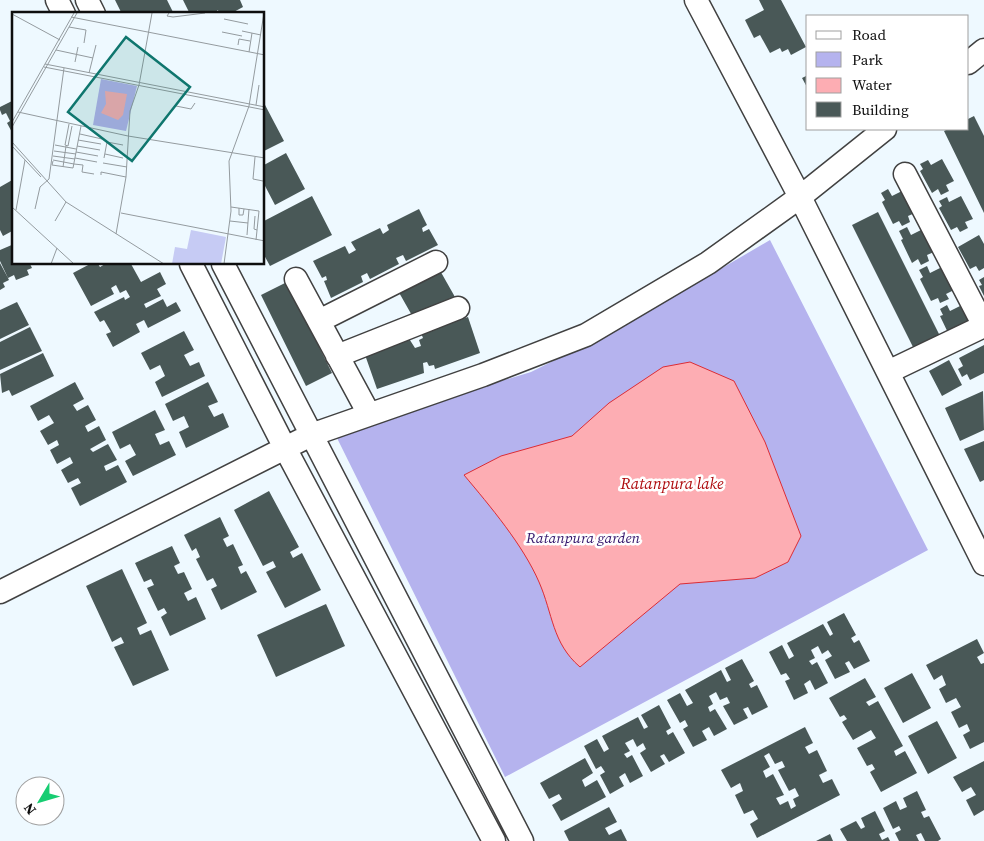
<svg xmlns="http://www.w3.org/2000/svg" width="984" height="841" font-family="'Source Serif 4',serif">
  <rect width="100%" height="100%" fill="#eef9ff"/>
  <path fill="#b5b3ee" d="M770 240 928 550 505 777 337 438 408 409 531 372 623 326Z"/>
  <path fill="#fdadb3" stroke="#dc2c35" d="M690 362 734 381 765 442 801 536 788 562 755 578 680 584 580 667C552 643 553 614 539 582 523 545 490 506 464 475L501 456 572 436 609 403 663 367Z"/>
  <path fill="#495857" fill-rule="evenodd" d="M115 0H167L174 14H122Z
    M183 0H240L243 7 230 14H219L218 10 213 14H190Z
    M759 0H781L806 47 791 55 788 49 782 52 780 48 770 53 760 35 754 38 745 20 764 10Z
    M808 75V89L802 78Z
    M14 100V136L7 123 10 121 6 113 2 115 0 110V107Z
    M264 103 284 141 264 151Z
    M974 116 984 136V213L944 131 948 129H968V119Z
    M286 153 305 189 275 205 264 184V165Z
    M942 159 954 181 946 185 949 191 941 195 938 189 932 193 920 171 923 169 920 164 928 160 931 165Z
    M14 179V230L3 236 0 230V187Z
    M888 189 892 196 904 190 915 213 908 216 910 222 902 226 899 221 893 224 882 202 885 200 881 193Z
    M312 196 332 235 270 266 264 255V221Z
    M961 196 973 219 965 222 968 228 960 232 957 227 951 230 939 208 942 206 939 201 947 197 949 202Z
    M419 209 427 225 422 228 423 232 429 229 438 245 406 261 403 255 396 258 399 264 370 279 367 273 361 276 363 282 331 298 324 281 327 280 326 276 322 278 313 261 345 246 349 254 356 250 351 242 380 228 383 234 389 230 387 225Z
    M878 212 943 342 917 355 852 225Z
    M907 227 911 235 923 229 934 252 927 255 929 261 921 265 918 259 912 263 901 240 903 239 899 231Z
    M979 235 984 244V268L979 271 976 266 970 269 958 247Z
    M14 244V264H30L32 268 27 270 29 275 16 280 14 275 8 278 0 261V250Z
    M0 263 9 280 3 283 5 287 0 290Z
    M90 264H98L100 267 105 264H131L141 282 160 272 166 284 157 289 161 296 144 304 146 308 163 299 167 307 176 302 181 311 148 328 144 320 136 324 140 332 113 347 106 334 111 332 104 320 100 322 94 312 124 297 125 300 130 297 126 290 120 293 116 285 111 288 114 294 91 306 73 273Z
    M927 266 930 273 942 267 954 290 946 294 949 299 940 303 938 298 931 301 920 279 923 277 919 270Z
    M438 267 455 297 414 319 397 289Z
    M984 277V296L979 286 982 285 979 280Z
    M287 282 332 373 306 386 261 295Z
    M17 302 29 325 0 339V310Z
    M947 305 950 311 962 305 974 328 951 339 940 316 943 315 940 309Z
    M468 317 480 353 435 369 434 365 429 366 427 362 423 363 424 373 377 389 364 352 408 337 415 348 421 346 419 340 423 338 421 333Z
    M30 327 42 351 0 370V342Z
    M184 331 194 350 184 355 190 366 199 362 205 376 162 397 155 382 165 376 160 365 150 370 141 353Z
    M984 345V373L970 380 967 374 962 377 958 369 963 366 959 358Z
    M43 353 54 376 12 396 9 390 2 393 0 374Z
    M949 360 962 385 942 396 929 371Z
    M75 382 84 399 73 405 77 411 88 405 96 420 85 426 88 432 99 426 106 440 90 449 93 452 108 444 117 460 104 466 106 471 118 465 127 482 80 506 71 488 81 483 78 478 68 483 61 470 73 463 70 457 57 464 50 450 59 445 57 440 48 445 40 431 54 423 49 415 38 421 30 406Z
    M208 382 218 402 208 406 214 417 223 413 229 427 186 448 179 432 189 427 184 416 173 421 165 404Z
    M983 391 984 430 960 441 945 408Z
    M155 410 165 430 155 434 160 445 169 441 176 455 133 476 125 461 136 455 130 444 120 449 112 432Z
    M984 441V480L980 482 964 449Z
    M269 491 299 547 290 552 293 558 302 553 321 590 285 608 266 572 276 567 273 561 263 566 234 510Z
    M220 517 229 536 223 539 227 547 233 544 243 565 238 567 241 574 246 571 257 592 221 610 211 589 217 586 213 578 207 581 196 559 200 557 196 548 192 551 184 535Z
    M172 546 180 563 174 566 178 574 184 572 192 589 184 593 188 601 196 597 206 619 170 636 161 617 167 613 164 608 158 611 147 588 154 585 151 579 144 582 135 563Z
    M122 569 147 623 137 628 140 635 151 630 169 670 133 686 114 647 124 643 121 637 112 642 86 586Z
    M326 604 345 646 276 677 257 635Z
    M844 613 856 635 851 638 854 643 859 640 870 661 854 669 849 661 845 663 850 672 835 679 825 660 832 656 828 650 822 654 818 646 811 650 815 658 809 661 812 665 817 662 828 683 815 690 810 680 804 684 808 693 794 700 785 681 790 679 786 673 781 675 769 652 782 645 789 659 794 656 787 643 823 624 830 636 833 634 827 622Z
    M977 639 984 653 977 657 981 664 984 663V742L970 749 963 735 970 731 967 724 959 728 951 712 961 707 956 698 946 703 939 689 946 685 942 675 934 680 926 665Z
    M742 659 754 681 749 684 751 688 757 685 768 707 752 715 748 707 743 709 748 718 734 725 723 706 730 703 727 697 720 700 716 692 709 696 713 704 708 707 710 712 715 709 727 729 714 736 709 727 702 731 707 740 693 747 683 729 688 726 685 720 680 723 667 700 680 693 687 706 693 703 685 690 721 670 727 682 731 680 725 668Z
    M912 673 931 708 903 723 884 688Z
    M865 678 876 697 866 702 869 706 878 701 903 746 894 751 896 756 905 751 917 773 881 792 870 772 875 769 872 764 867 766 857 748 876 738 871 730 853 740 842 722 847 719 844 715 840 717 829 698Z
    M659 705 671 728 666 731 668 735 673 732 685 753 669 762 664 754 660 756 665 764 651 772 640 753 646 749 643 743 637 747 633 739 625 743 630 751 624 754 627 758 632 755 643 776 630 783 625 773 619 777 624 786 610 794 600 775 605 772 601 766 596 769 584 746 597 739 604 752 609 749 602 736 638 717 644 729 648 727 641 715Z
    M937 721 957 758 928 774 908 736Z
    M805 727 813 743 805 747 809 754 817 750 827 771 819 775 823 783 832 779 840 795 757 838 750 824 758 819 753 810 744 814 735 795 743 791 740 783 731 788 721 770ZM769 753 775 764 782 761 785 767 778 770 789 791 795 788 799 796 793 799 796 806 791 809 788 801 780 805 776 798 784 795 773 774 766 778 763 771 770 767 764 756Z
    M585 758 593 773 582 780 585 787 597 780 606 797 561 821 552 805 562 799 559 794 549 799 540 783Z
    M984 761V810L974 816 966 800 976 795 971 787 962 792 953 777Z
    M917 791 926 810 921 812 924 818 929 816 941 839 938 841H925L921 833 916 835 919 841H899L895 833 901 830 899 826 893 829 883 808 896 801 900 810 907 807 903 798Z
    M609 807 617 822 605 828 609 835 621 829 627 841H569L564 831Z
    M875 811 885 831 879 834 882 840 888 837 890 841H847L840 829 856 821 861 829 865 827 861 818Z
    M830 834 833 841H816Z"/>
  <g fill="none" stroke-linecap="round" stroke-linejoin="round">
    <g stroke="#414141" stroke-width="25">
      <path id="minor" d="M57 0 64 14
        M87 0 94 14
        M696 0 800 197 984 564
        M968 63 984 50
        M905 174 984 326
        M191 264 285 448 494 841
        M223 264 522 841
        M296 279 369 414
        M319 321 436 262
        M337 356 458 308
        M888 372 984 326
        M0 592 311 435 483 375 586 335 708 263 800 197 885 129"/>
    </g>
    <use href="#minor" stroke="#fff" stroke-width="22"/>
  </g>
  <g text-anchor="middle" stroke-width="5" stroke-linejoin="round" paint-order="stroke">
    <g font-size="15" font-style="italic" fill="#34176d" stroke="#fff">
      <text x="583" y="543">Ratanpura garden</text>
    </g>
    <g font-size="16" font-style="italic" fill="#ad090b" stroke="#fff">
      <text x="672" y="489">Ratanpura lake</text>
    </g>
  </g>
  <g transform="translate(12 12)">
    <rect width="252" height="252" fill="#eef9ff"/>
    <path d="M89 67 125 74 114 119 81 113Z" fill="#b5b3ee"/>
    <path d="M179 218 214 225 209 252H160L163 235 175 237Z" fill="#c6cbf4"/>
    <path d="M93 79 115 82 111 103 106 108 89 101 94 92Z" fill="#fdadb3"/>
    <path fill="none" stroke="#949b9f" stroke-width="1" d="M157 1 155 4 161 5 193 1M0 2 48 28M59 5 253 43M212 7 236 12M57 15 74 18 72 31M230 19 249 23M210 20 230 24M226 33 227 27 238 29M44 38 81 46M237 40 240 21M63 50 66 35M33 52 253 95M32 55 253 98M77 61 84 33M244 93 247 73M164 94 179 97 183 91M6 100 116 124 253 146M0 110 62 1M57 112 53 133 56 134 60 114M0 115 65 1M68 122 90 127M66 128 89 132M0 130 54 190 152 252M43 133 64 137M0 134 29 165M65 134 88 138M42 139 64 142M64 140 86 144M93 142 111 146M41 144 63 147M243 145 241 167 251 169M63 146 85 150M92 146 95 130 111 133M41 148 62 152M41 149 40 153 61 156 69 114M91 151 115 155M62 152 71 153 70 160 82 162M51 155 54 134M89 163V160L114 165M0 195 62 252M219 195 247 199 244 228M227 196V203H231L232 197M23 197 28 175 37 167 52 56M4 198 13 148M109 201 253 229M243 204 242 217 245 218M43 209 54 190M218 209 236 211M104 222 114 165 118 99 127 73 140 1M235 223 237 197M39 252 45 236M212 252 219 199 217 149 237 94 252 1"/>
    <path fill="#0f766e" fill-opacity="0.15" stroke="#0f766e" stroke-width="2.5" d="M114 25 178 75 120 149 56 100Z"/>
    <rect width="252" height="252" fill="none" stroke="#0e0e0e" stroke-width="2.5"/>
  </g>
  <rect x="806" y="15" width="162" height="115" fill="#ffffff" stroke="#9f9f9f"/>
  <rect x="816" y="31" width="25" height="8" fill="#ffffff" stroke="#9f9f9f"/>
  <text x="852" y="40" font-size="15" fill="#0e0e0e">Road</text>
  <rect x="816" y="52" width="25" height="15" fill="#b5b3ee" stroke="#9f9f9f"/>
  <text x="852" y="65" font-size="15" fill="#0e0e0e">Park</text>
  <rect x="816" y="78" width="25" height="15" fill="#fdadb3" stroke="#9f9f9f"/>
  <text x="852" y="90" font-size="15" fill="#0e0e0e">Water</text>
  <rect x="816" y="102" width="25" height="15" fill="#495857" stroke="#9f9f9f"/>
  <text x="852" y="115" font-size="15" fill="#0e0e0e">Building</text>
  <g transform="translate(40 801) rotate(232)"><circle r="24" fill="#ffffff" stroke="#9f9f9f"/>
  <path d="M0-4L9 19L0 12L-9 19Z" fill="#17cd72"/>
  <text y="-8" font-size="14" font-weight="bold" text-anchor="middle" fill="#0e0e0e">N</text>
  </g>
</svg>
